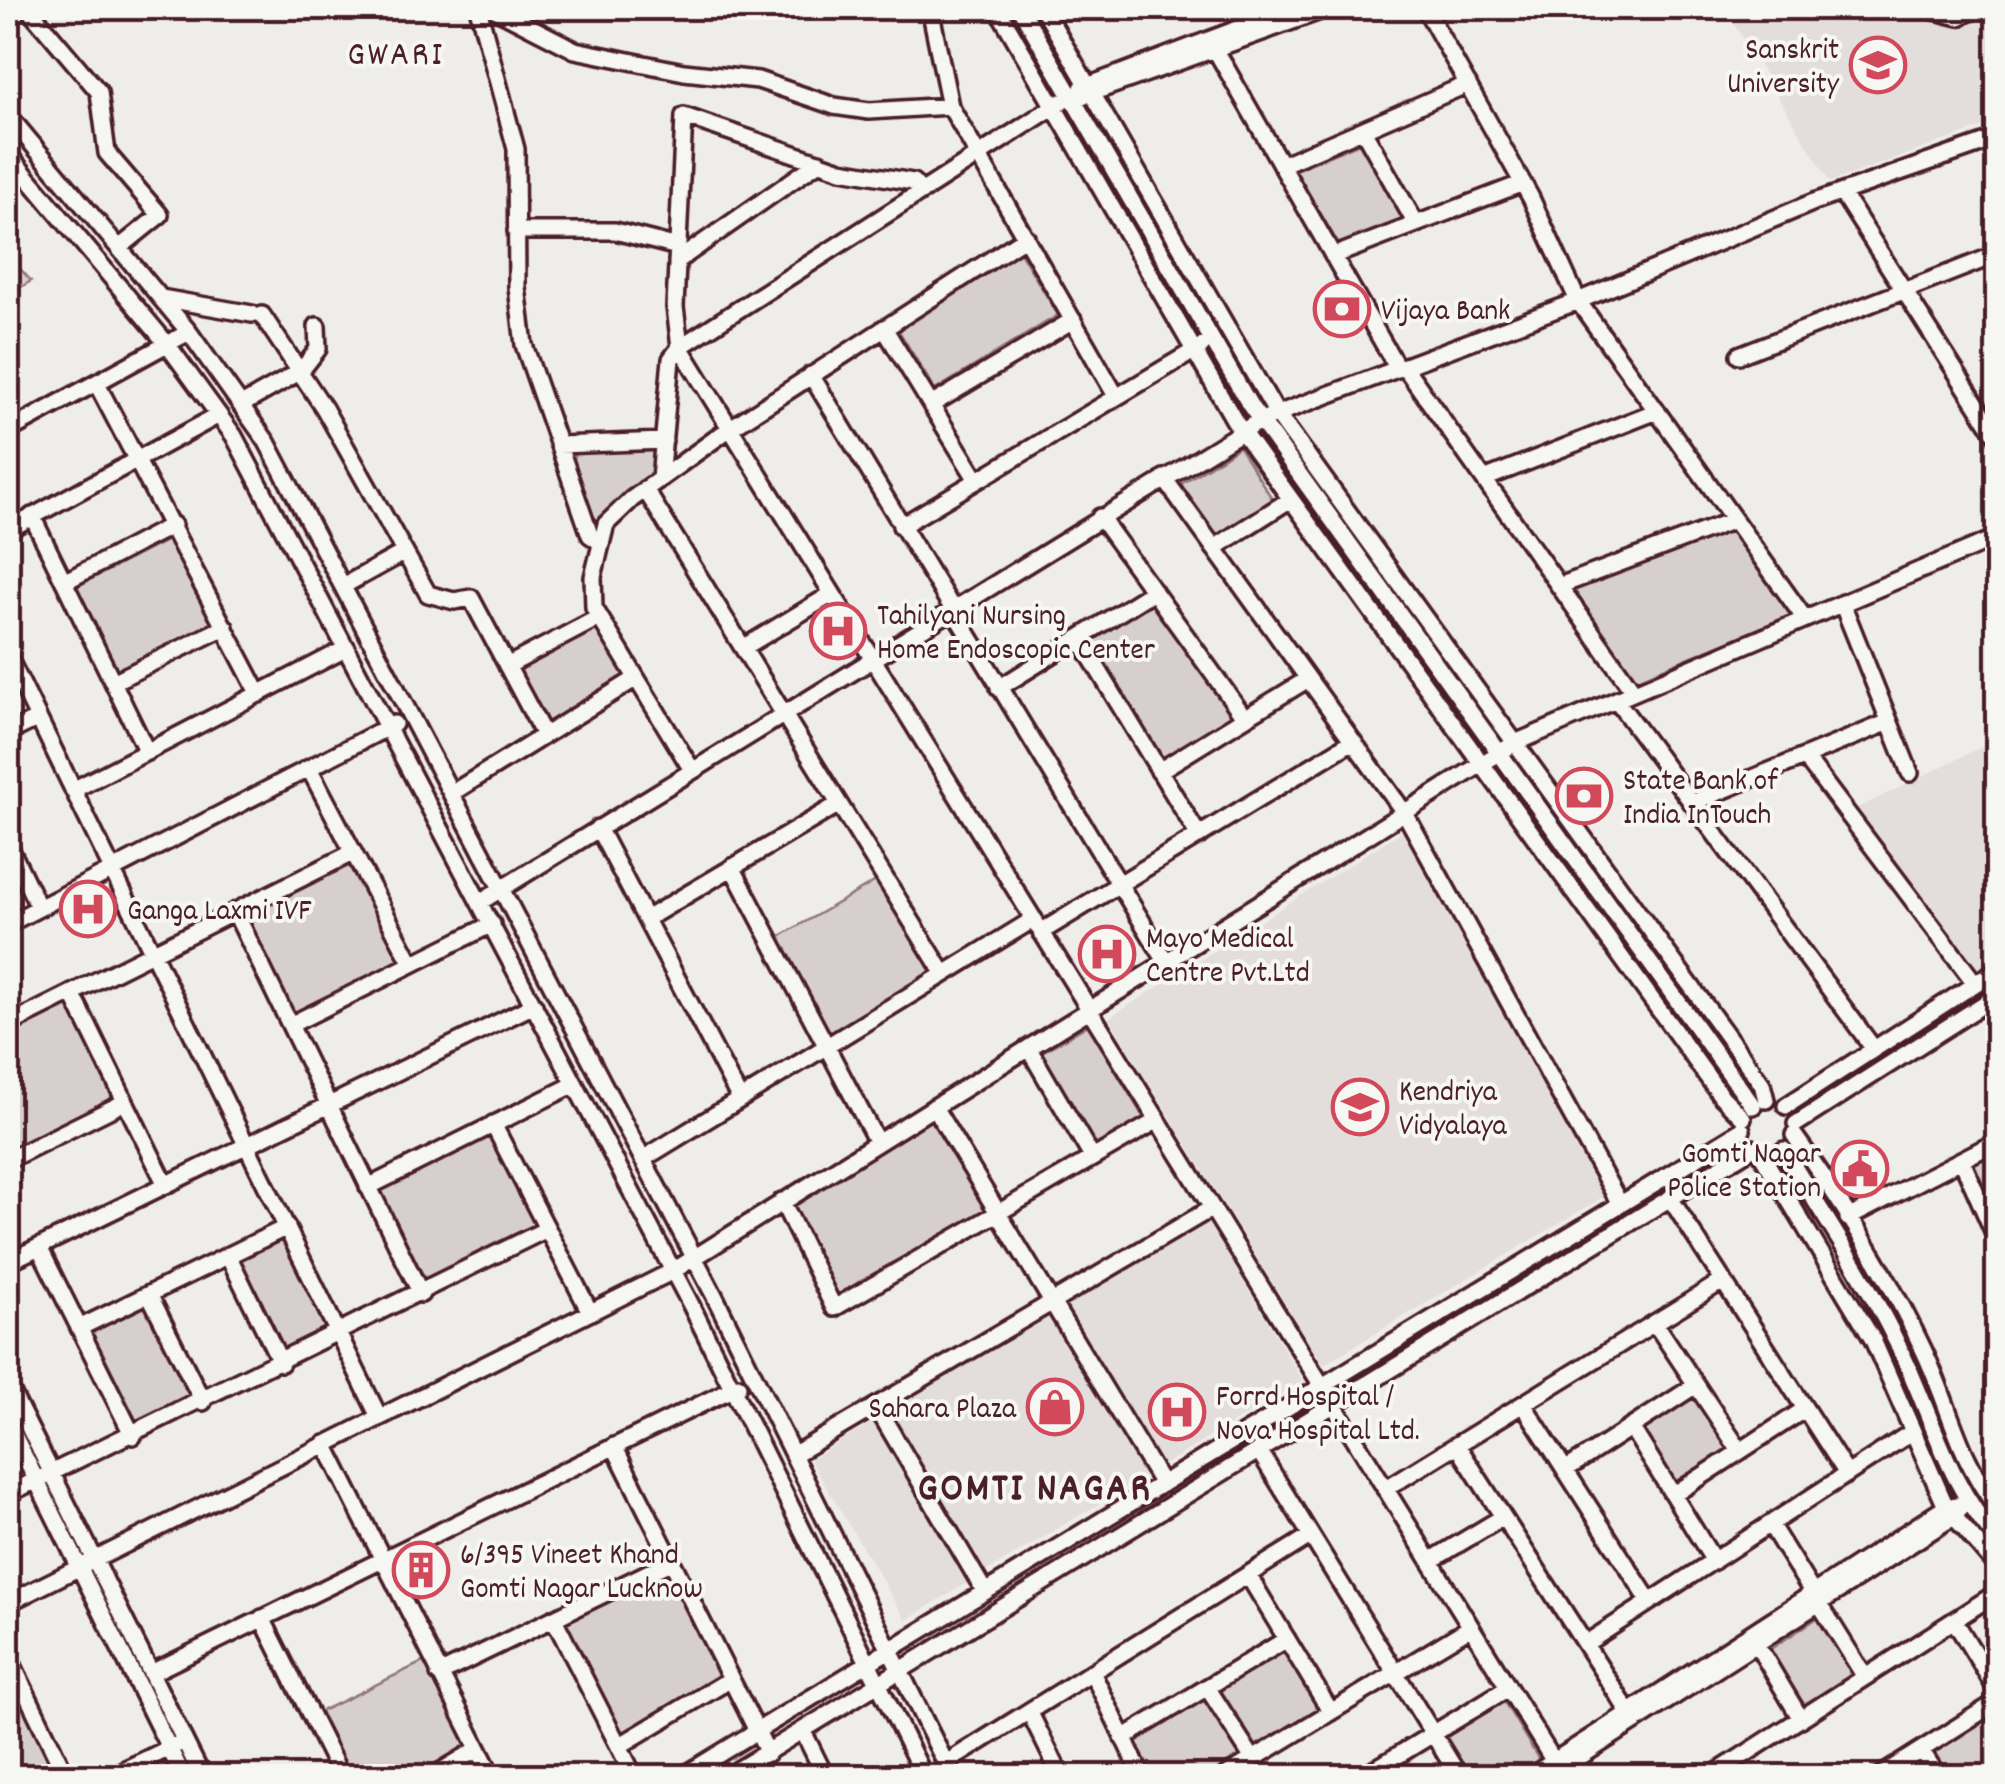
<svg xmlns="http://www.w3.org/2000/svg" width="2005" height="1784" font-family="Dekko,sans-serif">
  <rect width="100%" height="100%" fill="#efedea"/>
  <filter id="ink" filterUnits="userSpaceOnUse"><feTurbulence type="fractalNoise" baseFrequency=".01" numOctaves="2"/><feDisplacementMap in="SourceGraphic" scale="20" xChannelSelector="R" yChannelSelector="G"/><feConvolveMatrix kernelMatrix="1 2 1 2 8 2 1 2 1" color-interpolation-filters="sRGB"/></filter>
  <g filter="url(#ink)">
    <path fill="#e3dedc" d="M1724 8H1997V122L1830 182Z
      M1997 739V957L1976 970 1856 809Z
      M1402 831 1605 1196 1323 1365 1109 1018Z
      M1207 1220 1303 1381 906 1620 810 1460Z"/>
    <path fill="#d7cfce" stroke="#90777c" stroke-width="2.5" d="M1362 142 1406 219 1339 245 1295 170Z
      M1020 252 1058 315 935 390 897 328Z
      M8 255 31 281 8 295Z
      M658 447 654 473 595 525 568 450Z
      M1239 447 1273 500 1216 537 1181 484Z
      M1729 530 1791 615 1635 680 1572 589Z
      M170 539 212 622 118 670 76 587Z
      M1153 602 1236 718 1164 764 1088 642Z
      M595 626 626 677 544 726 515 668Z
      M349 866 401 960 293 1013 247 916Z
      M876 881 935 974 830 1036 779 937Z
      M69 1005 113 1099 8 1149V1034Z
      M1088 1025 1145 1120 1091 1152 1034 1057Z
      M934 1118 989 1210 838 1298 792 1206Z
      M491 1135 537 1227 427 1283 381 1191Z
      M1997 1152V1217L1974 1164Z
      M284 1235 331 1332 284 1354 238 1258Z
      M147 1305 193 1400 138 1428 91 1332Z
      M1694 1394 1730 1450 1675 1485 1640 1429Z
      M669 1568 722 1677 620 1736 563 1622Z
      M1819 1617 1856 1675 1806 1707 1769 1650Z
      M1285 1646 1322 1708 1254 1749 1217 1687Z
      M425 1661 467 1745 418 1776H350L319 1712Z
      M10 1675 60 1776H8Z
      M1205 1695 1245 1757 1212 1776H1150L1133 1739Z
      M1503 1700 1541 1763 1519 1776H1469L1444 1736Z
      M1997 1709V1776H1948L1932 1750Z"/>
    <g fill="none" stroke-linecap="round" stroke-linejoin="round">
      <g stroke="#4a1f2b" stroke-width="22">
        <path id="minor" d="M28 8 99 92 107 153 160 215 119 248
          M478 8 516 149 517 287 524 345 590 535 600 542
          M493 8 575 50 684 72 758 80 834 106 869 111 950 106
          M930 8 950 106 1116 396
          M997 8 1236 423 1722 1097 1743 1118
          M1020 8 1251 407 1753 1106
          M1043 8 1277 414 1762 1084 1766 1100
          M1425 8 1531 198 1578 301 1805 619
          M1923 8 1959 17 1979 8
          M1215 49 1398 369
          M1082 88 1293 8
          M1083 96 1329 8
          M8 115 189 332 267 442 714 1295 952 1776
          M1363 130 1416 224
          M8 154 167 344 234 436 691 1305 924 1776
          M1281 165 1468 84
          M921 191 913 182 841 170 684 116 675 307 680 347 1563 1776
          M1842 193 1998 438
          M516 231H615L678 247
          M1333 256 1523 183
          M677 261 819 162
          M161 298 252 314
          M262 315 324 408 428 594 454 601 471 598 544 735
          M884 328 977 480
          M1739 355 1998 254
          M1404 366 1634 692
          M811 375 1167 963
          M97 384 259 694
          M243 404 301 371 318 349 317 326
          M931 405 1073 320
          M8 431 189 332
          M559 445 664 441
          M1164 478 1406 815 1620 1204
          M660 479 671 359 680 347 1061 102
          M1484 479 1657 411
          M645 489 944 974
          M32 516 147 752
          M1100 517 1245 718
          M901 526 1202 346
          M8 530 219 415
          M1214 548 1291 499
          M64 582 173 525
          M343 586 403 553
          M1559 586 1734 520
          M1842 603 1910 773
          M1079 638 1199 836
          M743 648 832 594
          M8 656 379 1417
          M507 666 598 618
          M113 682 225 627
          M999 688 1154 591
          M1616 700 1874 1049
          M8 733 38 718
          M1805 757 1975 983
          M309 768 412 964
          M692 770 594 608 593 577 606 524 632 499 729 429 1026 237
          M1159 771 1308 679
          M73 790 347 648
          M452 793 635 679
          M1692 803 1889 722
          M598 828 740 1099
          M8 844 39 908
          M732 867 877 1142
          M480 902 1261 420 1578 301 1814 202 1998 138
          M235 912 421 1294
          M646 919 839 804
          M8 924 394 724
          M1041 932 1353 741
          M72 993 166 1185
          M8 1025 352 853
          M290 1025 492 924
          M1029 1049 1092 1157
          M1786 1106 1998 969
          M934 1107 1162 1484
          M493 1124 590 1312
          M1796 1124 1998 995
          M1794 1135C1842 1202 1889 1276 1924 1351 1952 1411 1956 1453 1998 1509
          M1784 1150C1822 1214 1865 1276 1897 1343 1931 1411 1946 1483 1998 1540
          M1760 1152 1873 1340 1946 1507 1998 1568
          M643 1159 1034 919
          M8 1160 125 1102
          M1962 1161 1998 1242
          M368 1187 575 1084
          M1670 1198 1847 1474
          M782 1201 834 1308 1158 1120
          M1848 1218 1998 1141
          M39 1247 133 1436
          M228 1255 281 1363
          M8 1262 534 1005
          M149 1294 203 1402
          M1655 1323 1740 1451
          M79 1328 287 1227
          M8 1385 202 1776
          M1523 1404 1650 1602
          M876 1406 985 1592
          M8 1423 183 1776
          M1631 1427 1714 1561
          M325 1444 492 1776
          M1457 1445 1630 1714
          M614 1446 768 1753
          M1259 1451 1459 1776
          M793 1455 1212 1208
          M1565 1470 1696 1385
          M1385 1489 1721 1282
          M8 1494 547 1229
          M1673 1495 1805 1409
          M1770 1524 1865 1677
          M1430 1561 1503 1517
          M1248 1575 1331 1712
          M8 1603 673 1271 1515 743 1998 537
          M262 1618 341 1776
          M554 1619 634 1776
          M1954 1620 1998 1692
          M1585 1644 1912 1432
          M1757 1645 1801 1719
          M8 1655 66 1776
          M1092 1672 1142 1776
          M151 1673 738 1386
          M439 1674 672 1561
          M1207 1687 1253 1759
          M1029 1711 1061 1776
          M803 1731 825 1776
          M1123 1738 1287 1639
          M619 1746 731 1679
          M1921 1750 1938 1776
          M946 1763 1310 1536
          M1552 1775 1953 1517 1966 1503
          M111 1776 176 1745
          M433 1776 478 1749
          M683 1776 1742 1130
          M728 1776 1752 1148
          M1225 1776 1471 1627
          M1364 1776 1508 1688
          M1531 1776 1946 1507 1966 1503
          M1711 1776 1998 1592
          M1880 1776 1998 1701"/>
      </g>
      <use href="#minor" stroke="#f6f6f2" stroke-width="15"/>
    </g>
  </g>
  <defs>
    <g id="school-ring" transform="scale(2.875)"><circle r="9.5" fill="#f6f6f2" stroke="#d1495b" stroke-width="1.5"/><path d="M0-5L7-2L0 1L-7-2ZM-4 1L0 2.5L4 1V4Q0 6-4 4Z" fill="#d1495b"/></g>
    <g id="bank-ring" transform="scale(2.875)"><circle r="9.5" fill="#f6f6f2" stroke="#d1495b" stroke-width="1.5"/><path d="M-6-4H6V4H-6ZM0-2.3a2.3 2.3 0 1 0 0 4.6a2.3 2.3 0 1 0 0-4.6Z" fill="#d1495b"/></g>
    <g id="hospital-ring" transform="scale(2.875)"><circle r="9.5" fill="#f6f6f2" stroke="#d1495b" stroke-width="1.5"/><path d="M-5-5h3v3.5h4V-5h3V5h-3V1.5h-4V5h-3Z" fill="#d1495b"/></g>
    <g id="civic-ring" transform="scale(2.875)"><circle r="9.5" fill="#f6f6f2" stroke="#d1495b" stroke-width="1.5"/><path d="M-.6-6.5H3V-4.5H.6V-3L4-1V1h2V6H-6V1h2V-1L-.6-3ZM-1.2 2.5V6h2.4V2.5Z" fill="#d1495b"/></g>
    <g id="shop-ring" transform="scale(2.875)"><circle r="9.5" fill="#f6f6f2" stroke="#d1495b" stroke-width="1.5"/><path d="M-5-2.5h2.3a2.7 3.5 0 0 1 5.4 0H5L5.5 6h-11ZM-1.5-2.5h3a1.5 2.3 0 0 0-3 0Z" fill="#d1495b"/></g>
    <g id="building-ring" transform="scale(2.875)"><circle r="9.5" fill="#f6f6f2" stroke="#d1495b" stroke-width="1.5"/><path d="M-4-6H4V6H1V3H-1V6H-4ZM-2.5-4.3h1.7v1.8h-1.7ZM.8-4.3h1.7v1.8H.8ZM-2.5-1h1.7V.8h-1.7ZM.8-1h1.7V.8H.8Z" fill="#d1495b"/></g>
  </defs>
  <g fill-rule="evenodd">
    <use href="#school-ring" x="1878" y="65"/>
    <use href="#bank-ring" x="1342" y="309"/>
    <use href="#hospital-ring" x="838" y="631"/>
    <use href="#bank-ring" x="1584" y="796"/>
    <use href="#hospital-ring" x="88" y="909"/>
    <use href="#hospital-ring" x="1107" y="954"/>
    <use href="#school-ring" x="1360" y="1107"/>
    <use href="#civic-ring" x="1860" y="1169"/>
    <use href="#shop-ring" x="1055" y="1407"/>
    <use href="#hospital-ring" x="1177" y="1412"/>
    <use href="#building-ring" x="421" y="1570"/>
  </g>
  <g text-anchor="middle" stroke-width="8" stroke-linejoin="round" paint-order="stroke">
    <g font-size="30" fill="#4a1f2b" stroke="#f6f6f2" text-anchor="start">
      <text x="1839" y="58" text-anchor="end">Sanskrit<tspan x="1839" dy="34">University</tspan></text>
      <text x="1381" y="319">Vijaya Bank</text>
      <text x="877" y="624">Tahilyani Nursing<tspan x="877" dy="34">Home Endoscopic Center</tspan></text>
      <text x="1623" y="789">State Bank of<tspan x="1623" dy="34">India InTouch</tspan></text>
      <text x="127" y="919">Ganga Laxmi IVF</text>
      <text x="1146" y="947">Mayo Medical<tspan x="1146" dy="34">Centre Pvt.Ltd</tspan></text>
      <text x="1399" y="1100">Kendriya<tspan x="1399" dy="34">Vidyalaya</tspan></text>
      <text x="1821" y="1162" text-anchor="end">Gomti Nagar<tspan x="1821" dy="34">Police Station</tspan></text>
      <text x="1216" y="1405">Forrd Hospital /<tspan x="1216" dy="34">Nova Hospital Ltd.</tspan></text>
      <text x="1016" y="1417" text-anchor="end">Sahara Plaza</text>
      <text x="460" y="1563">6/395 Vineet Khand<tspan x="460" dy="34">Gomti Nagar Lucknow</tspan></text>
    </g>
    <g font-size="35" letter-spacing="2.5" fill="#4a1f2b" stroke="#f6f6f2">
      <text x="396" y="64">GWARI</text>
    </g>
    <g font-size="40" font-weight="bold" letter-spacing="2.5" fill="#4a1f2b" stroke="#f6f6f2">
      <text x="1035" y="1499">GOMTI NAGAR</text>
    </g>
  </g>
  <rect width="2005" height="1784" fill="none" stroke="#f6f6f2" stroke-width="40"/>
  <rect x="20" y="20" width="1965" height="1744" fill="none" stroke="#4a1f2b" stroke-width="4" filter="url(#ink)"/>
</svg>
